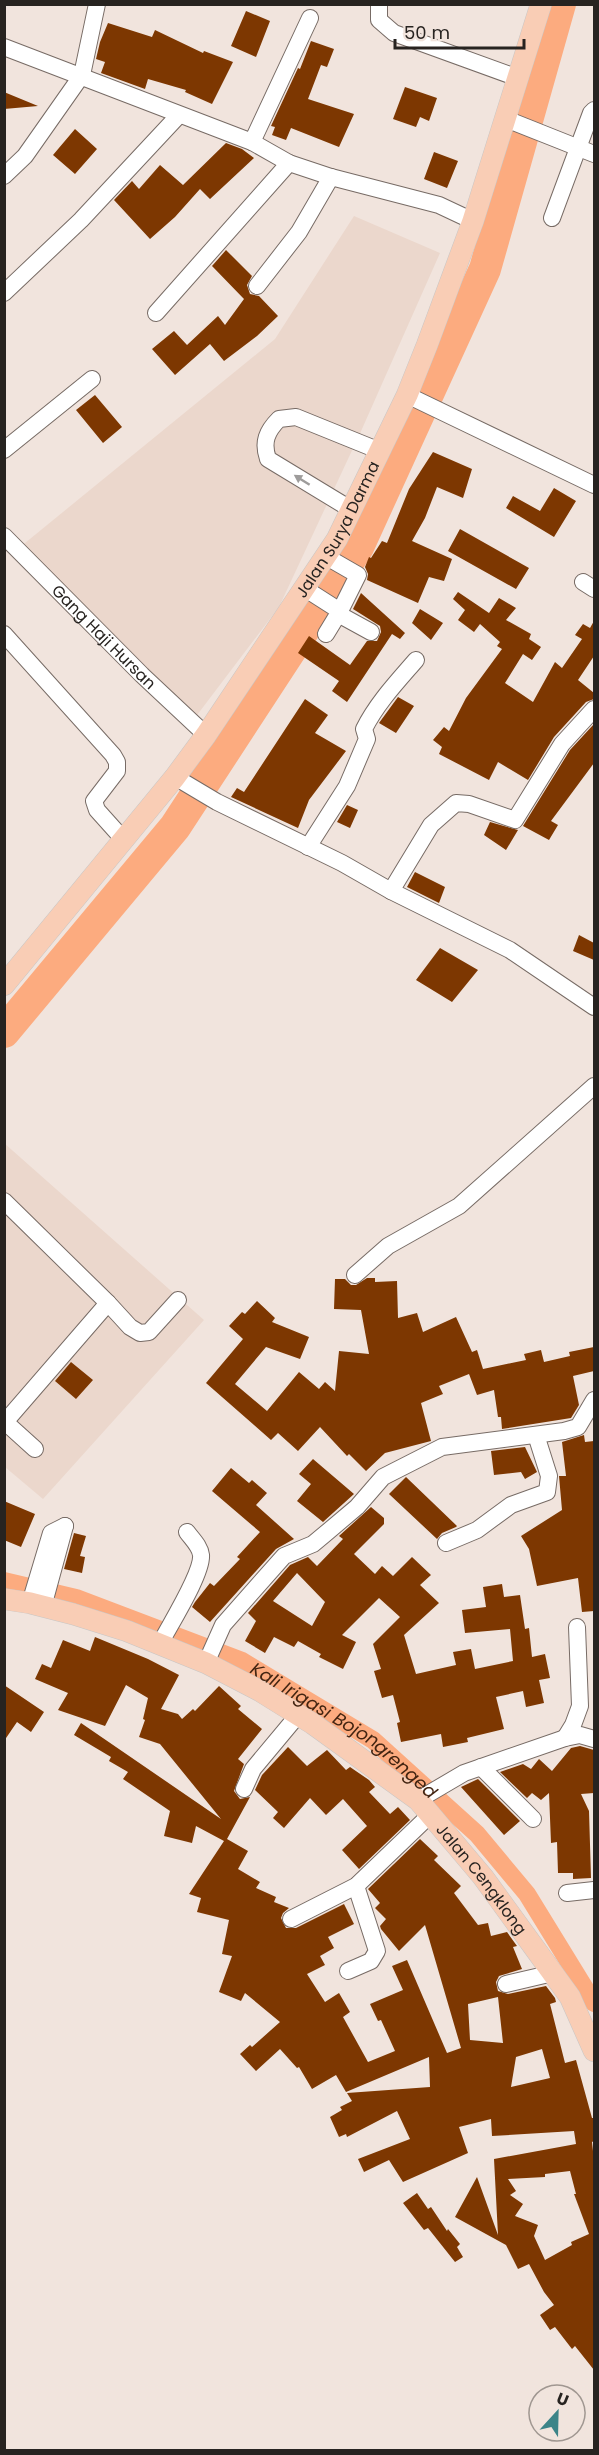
<svg xmlns="http://www.w3.org/2000/svg" width="599" height="2455" font-family="Poppins,sans-serif">
  <rect width="100%" height="100%" fill="#f1e4dd"/>
  <path fill="#ebd7cc" d="M354 216 440 253 362 429 279 607 188 727 14 552 275 339Z
    M4 1143 204 1320 43 1499 5 1467Z"/>
  <g fill="none" stroke-linecap="round" stroke-linejoin="round">
    <path stroke="#fcab7f" stroke-width="18" id="s1" d="M4 1581 76 1598 242 1661 373 1740 477 1834 527 1894 594 2003"/>
    <path stroke="#fcab7f" stroke-width="32" d="M4 1032 175 827 358 547 485 269 560 4"/>
  </g>
  <path fill="#7d3701" fill-rule="evenodd" d="M246 11 270 21 256 57 231 46Z
    M108 23 152 37 155 30 203 53 204 51 233 62 212 104 185 92 186 90 148 79 145 89 101 73 105 62 96 59 100 42Z
    M311 41 334 49 327 67 321 65 308 99 354 114 339 147 291 128 286 140 272 135 275 127 271 126 298 68 300 69Z
    M405 87 437 98 429 121 420 117 416 127 393 119Z
    M4 92 38 106 4 109Z
    M75 129 97 149 75 174 53 155Z
    M226 143 242 149 254 158 210 199 200 189 175 217 150 239 114 200 132 181 139 189 160 165 183 185Z
    M434 152 458 161 447 188 424 179Z
    M226 250 252 276 247 285 250 294 259 296 278 316 257 336 224 361 210 344 175 375 152 349 174 331 187 345 218 316 225 325 244 299 212 266Z
    M95 395 122 427 103 443 76 410Z
    M433 452 472 469 463 498 437 487 425 518 412 541 452 559 444 581 429 577 418 603 367 580 368 574 365 567 369 557 371 558 382 541 387 543 409 489Z
    M554 488 576 501 554 537 506 508 513 496 540 511Z
    M460 529 529 568 516 589 448 551Z
    M458 592 489 613 499 598 516 608 506 620 531 634 529 639 541 647 532 660 523 654 505 683 533 702 555 662 562 668 582 639 575 635 583 624 590 628 594 621V656L578 680 594 693V699L586 702 554 737 528 780 498 762 489 780 439 754 442 747 433 740 444 727 449 731 466 698 502 649 497 646 500 642 480 624 474 632 458 620 465 610 453 599Z
    M361 593 405 633 400 639 392 634 347 702 332 691 339 681 298 653 309 636 350 665 367 641H377L381 632 380 626 353 609Z
    M420 609 443 623 431 640 412 623Z
    M398 697 414 706 396 733 379 723Z
    M305 699 328 715 315 733 346 751 309 800 298 828 231 797 237 788 244 792Z
    M594 724V763L551 821 558 825 549 840 523 826 570 750Z
    M347 805 358 810 350 828 337 822Z
    M490 822 518 830 506 850 484 835Z
    M415 872 445 887 439 903 407 887Z
    M579 935 594 943V960L573 951Z
    M440 948 478 970 452 1002 416 980Z
    M367 1278H375V1282L397 1281 398 1318 417 1313 423 1332 456 1317 472 1352 477 1350 483 1369 526 1360 524 1354 541 1350 544 1362 570 1356 569 1352 594 1347V1371L573 1376 579 1405 571 1418 502 1429 501 1417H498L494 1390 477 1395 469 1374 439 1386 443 1394 421 1403 431 1441 385 1453 366 1471 349 1454 347 1456 320 1427 298 1451 278 1433 271 1440 206 1383 243 1339 229 1326 242 1312 245 1314 257 1301 275 1318 272 1322 309 1337 300 1359 266 1347 235 1384 267 1411 299 1372 319 1389 325 1382 335 1391 339 1351 369 1354 361 1310 334 1309 335 1279H345L351 1285H356Z
    M71 1362 93 1380 76 1399 55 1381Z
    M584 1435 585 1442 594 1441V1611L582 1612 578 1578 537 1586 529 1549 521 1536 562 1510 559 1476H566L562 1442Z
    M525 1447 537 1472 525 1479 521 1472 494 1475 491 1451Z
    M313 1459 354 1494 323 1522 297 1501 311 1484 299 1474Z
    M231 1468 249 1483 252 1480 267 1493 256 1505 294 1539 276 1549 210 1622 192 1607 195 1602 210 1583 214 1586 240 1559 237 1557 260 1532 212 1491Z
    M406 1477 457 1526 456 1527 442 1533 437 1539 389 1494Z
    M4 1501 35 1514 21 1547 4 1540Z
    M371 1507 384 1518V1524L354 1554 375 1574 382 1566 393 1576 412 1557 431 1575 420 1585 439 1603 404 1635 416 1674 456 1665 453 1652 471 1649 475 1669 513 1661 510 1629 465 1633 462 1610 486 1607 483 1587 502 1584 504 1597 520 1595 525 1629 529 1628 532 1657 545 1654 550 1678 539 1680 544 1703 526 1707 523 1691 496 1697 504 1729 467 1738 468 1742 443 1747 441 1734 401 1742 397 1723 400 1722 393 1695 382 1698 374 1671 381 1669 373 1644 400 1617 379 1598 342 1635 356 1642 343 1669 319 1657 321 1654 298 1641 294 1647 274 1637 265 1653 245 1641 256 1621 248 1613 290 1565 308 1557 317 1566 343 1539 339 1536ZM297 1573 325 1602 312 1626 273 1601Z
    M74 1533 86 1536 80 1556 85 1557 82 1573 64 1569Z
    M95 1637 148 1659 179 1675 161 1709 178 1714 182 1719 193 1709 195 1711 219 1686 241 1706 238 1709 262 1729 238 1759 244 1764 234 1791 240 1799 250 1797 227 1839 248 1851 238 1869 260 1882 256 1888 276 1897 274 1902 289 1908 283 1913 281 1918 286 1928H296L344 1904 354 1924 328 1937 334 1948 320 1956 325 1965 307 1974 325 2002 339 1993 350 2012 343 2017 368 2062 395 2051 381 2020 378 2021 370 2004 403 1990 392 1966 407 1960 447 2053 461 2048 425 1925 399 1951 381 1929 380 1926 386 1919 375 1908 380 1903 368 1889 420 1839 438 1856 434 1860 461 1886 454 1893 478 1925 488 1923 491 1936 507 1932 517 1946 513 1947 522 1969 499 1976 496 1982 498 1991 508 1994 546 1986 555 1998 556 2002 550 2004 565 2063 576 2060 592 2118H594V2141L592 2142 594 2160V2370L575 2346 572 2349 555 2327 550 2330 540 2315 554 2305 544 2292 529 2264 518 2269 506 2245 455 2217 477 2177 498 2235 494 2159 576 2144 574 2131 492 2136 491 2119 459 2127 468 2153 403 2182 389 2160 364 2172 358 2159 410 2139 397 2111 347 2137 346 2134 339 2137 330 2117 342 2110 340 2107 352 2101 347 2093 430 2087 429 2057 346 2092 336 2075 312 2089 299 2067 297 2068 280 2049 256 2071 240 2054 250 2045 252 2047 280 2022 245 1993 241 2001 219 1992 232 1956 222 1954 229 1920 197 1912 201 1898 189 1894 224 1841 196 1826 192 1843 164 1836 170 1811 123 1779 128 1772 109 1761 111 1757 74 1735 81 1723 221 1819 160 1744 139 1737 145 1720 143 1719 148 1698 126 1685 105 1726 58 1710 68 1693 35 1679 42 1664 51 1668 63 1640 90 1651ZM498 1997 503 2043 470 2040 468 2004ZM542 2049 550 2078 511 2087 516 2057ZM570 2171 576 2194H574L589 2234 571 2242 572 2245 545 2260 534 2236 538 2225 515 2216 523 2204 510 2195 516 2191 508 2179 545 2177V2174Z
    M4 1685 44 1712 31 1732 17 1722 4 1741Z
    M580 1746 594 1750V1793L581 1794 589 1811 591 1878 573 1879V1873H558L557 1842 551 1843 549 1793 541 1800 532 1793 527 1798 500 1772 523 1764 531 1769 539 1759 552 1771 571 1748Z
    M288 1747 307 1766 327 1750 346 1770 350 1767 369 1780 375 1787 369 1792 390 1814 398 1807 410 1820 359 1869 342 1850 367 1826 343 1799 326 1815 310 1798 284 1828 273 1818 278 1812 255 1790 262 1775Z
    M478 1779 520 1821 504 1835 461 1787Z
    M417 2193 428 2209 431 2207 447 2231 448 2229 460 2244 457 2247 463 2257 455 2262 428 2228 424 2230 403 2203Z"/>
  <g fill="none" stroke-linecap="round" stroke-linejoin="round">
    <g stroke="#776b65" stroke-width="18">
      <g id="minor">
        <path d="M379 4V20L394 33 518 78"/>
        <path d="M4 47 252 142 289 163 331 177 439 205 473 221"/>
        <path d="M506 119 594 154"/>
        <path d="M252 142 310 18"/>
        <path d="M4 176 25 156 82 75 97 4"/>
        <path d="M552 218 591 113 594 110"/>
        <path d="M257 286 299 232 331 177"/>
        <path d="M4 293 81 220 179 115"/>
        <path d="M156 313 289 163"/>
        <path d="M407 395 594 485"/>
        <path d="M4 450 92 379"/>
        <path d="M352 510 268 459C262 442 267 431 279 419L296 417 380 451"/>
        <path id="s2" d="M4 536 142 675 206 735"/>
        <path d="M325 556 358 575 340 611"/>
        <path d="M583 582 594 589"/>
        <path d="M304 588 340 611 326 634"/>
        <path d="M340 615 371 632"/>
        <path d="M4 634 113 755 117 762V771L94 801 97 810 123 839"/>
        <path d="M175 777 217 802 342 863 391 891 510 950 594 1007"/>
        <path d="M308 847 347 786 367 739 364 729C377 703 397 682 416 660"/>
        <path d="M391 891 431 825 456 803 469 804 515 820 562 744 594 709"/>
        <path d="M4 1201 108 1303 130 1327 140 1333 149 1332 178 1300"/>
        <path d="M355 1275 388 1246 459 1206 594 1086"/>
        <path d="M4 1421 35 1449"/>
        <path d="M5 1422 108 1303"/>
        <path d="M446 1543 477 1530 511 1505 547 1492 549 1476 536 1435"/>
        <path d="M30 1603 51 1533 65 1526"/>
        <path d="M43 1607 65 1526"/>
        <path d="M160 1644C169 1626 203 1573 201 1555 200 1546 192 1539 187 1532"/>
        <path d="M206 1663 223 1625 284 1556 313 1544 325 1534 357 1507 383 1477 442 1447 564 1431 578 1427 594 1400"/>
        <path d="M565 1738 573 1725 580 1706 577 1627"/>
        <path d="M481 1767 533 1819"/>
        <path d="M244 1789 253 1769 298 1715"/>
        <path d="M418 1800 464 1773 565 1738 580 1735 594 1739"/>
        <path d="M567 1893 594 1890"/>
        <path d="M291 1919 356 1886 431 1814"/>
        <path d="M348 1971 371 1961 377 1951 356 1886"/>
        <path d="M506 1984 553 1973"/>
      </g>
    </g>
    <g stroke="#c7c6c5" stroke-width="22">
      <g id="major">
        <path id="s3" d="M4 985 175 777 206 735 337 539 407 395 427 345 473 221 541 4"/>
        <path id="s4" d="M4 1599 30 1603 73 1614 127 1631 206 1663 260 1691 313 1724 418 1800 483 1877 570 1997 594 2051"/>
      </g>
    </g>
    <use href="#minor" stroke="#fff" stroke-width="16"/>
    <use href="#major" stroke="#f9cdb5" stroke-width="21"/>
  </g>
  <defs><path id="oneway-solid" d="M-6-.8H1V-3.2L6.5 0L1 3.2V.8H-6Z" transform="scale(1.5)"/></defs>
  <use fill="#9e9c9b" href="#oneway-solid" transform="translate(302 480) rotate(-148)"/>
  <g text-anchor="middle" stroke-width="6" stroke-linejoin="round" paint-order="stroke">
    <g font-size="16" fill="#272320" stroke="#f1e4dd">
      <text dy="6" stroke="none"><textPath href="#s3" startOffset="566">Jalan Surya Darma</textPath></text>
      <text dy="6" stroke="none"><textPath href="#s2" startOffset="142">Gang Haji Hursan</textPath></text>
      <text dy="6" stroke="none"><textPath href="#s4" startOffset="567">Jalan Cengklong</textPath></text>
    </g>
    <g font-size="18" font-style="italic" fill="#432411" stroke="#f1e4dd">
      <text dy="6" stroke="none"><textPath href="#s1" startOffset="375">Kali Irigasi Bojongrenged</textPath></text>
    </g>
  </g>
  <rect width="599" height="2455" fill="none" stroke="#272320" stroke-width="12"/>
  <g transform="translate(557 2413) rotate(22)"><circle r="28" fill="#f1e4dd" stroke="#a09791" stroke-width="1.5"/>
  <path d="M0-4.5L10 22L0 15L-10 22Z" fill="#3c8488"/>
  <text y="-9" font-size="16" font-weight="bold" text-anchor="middle" fill="#272320">U</text>
  </g>
  <path d="M395 39v9h129v-9" fill="none" stroke="#272320" stroke-width="3"/>
  <text x="404" y="39" font-size="18" fill="#272320" stroke="#f1e4dd" stroke-width="4.5" paint-order="stroke">50 m</text>
</svg>
